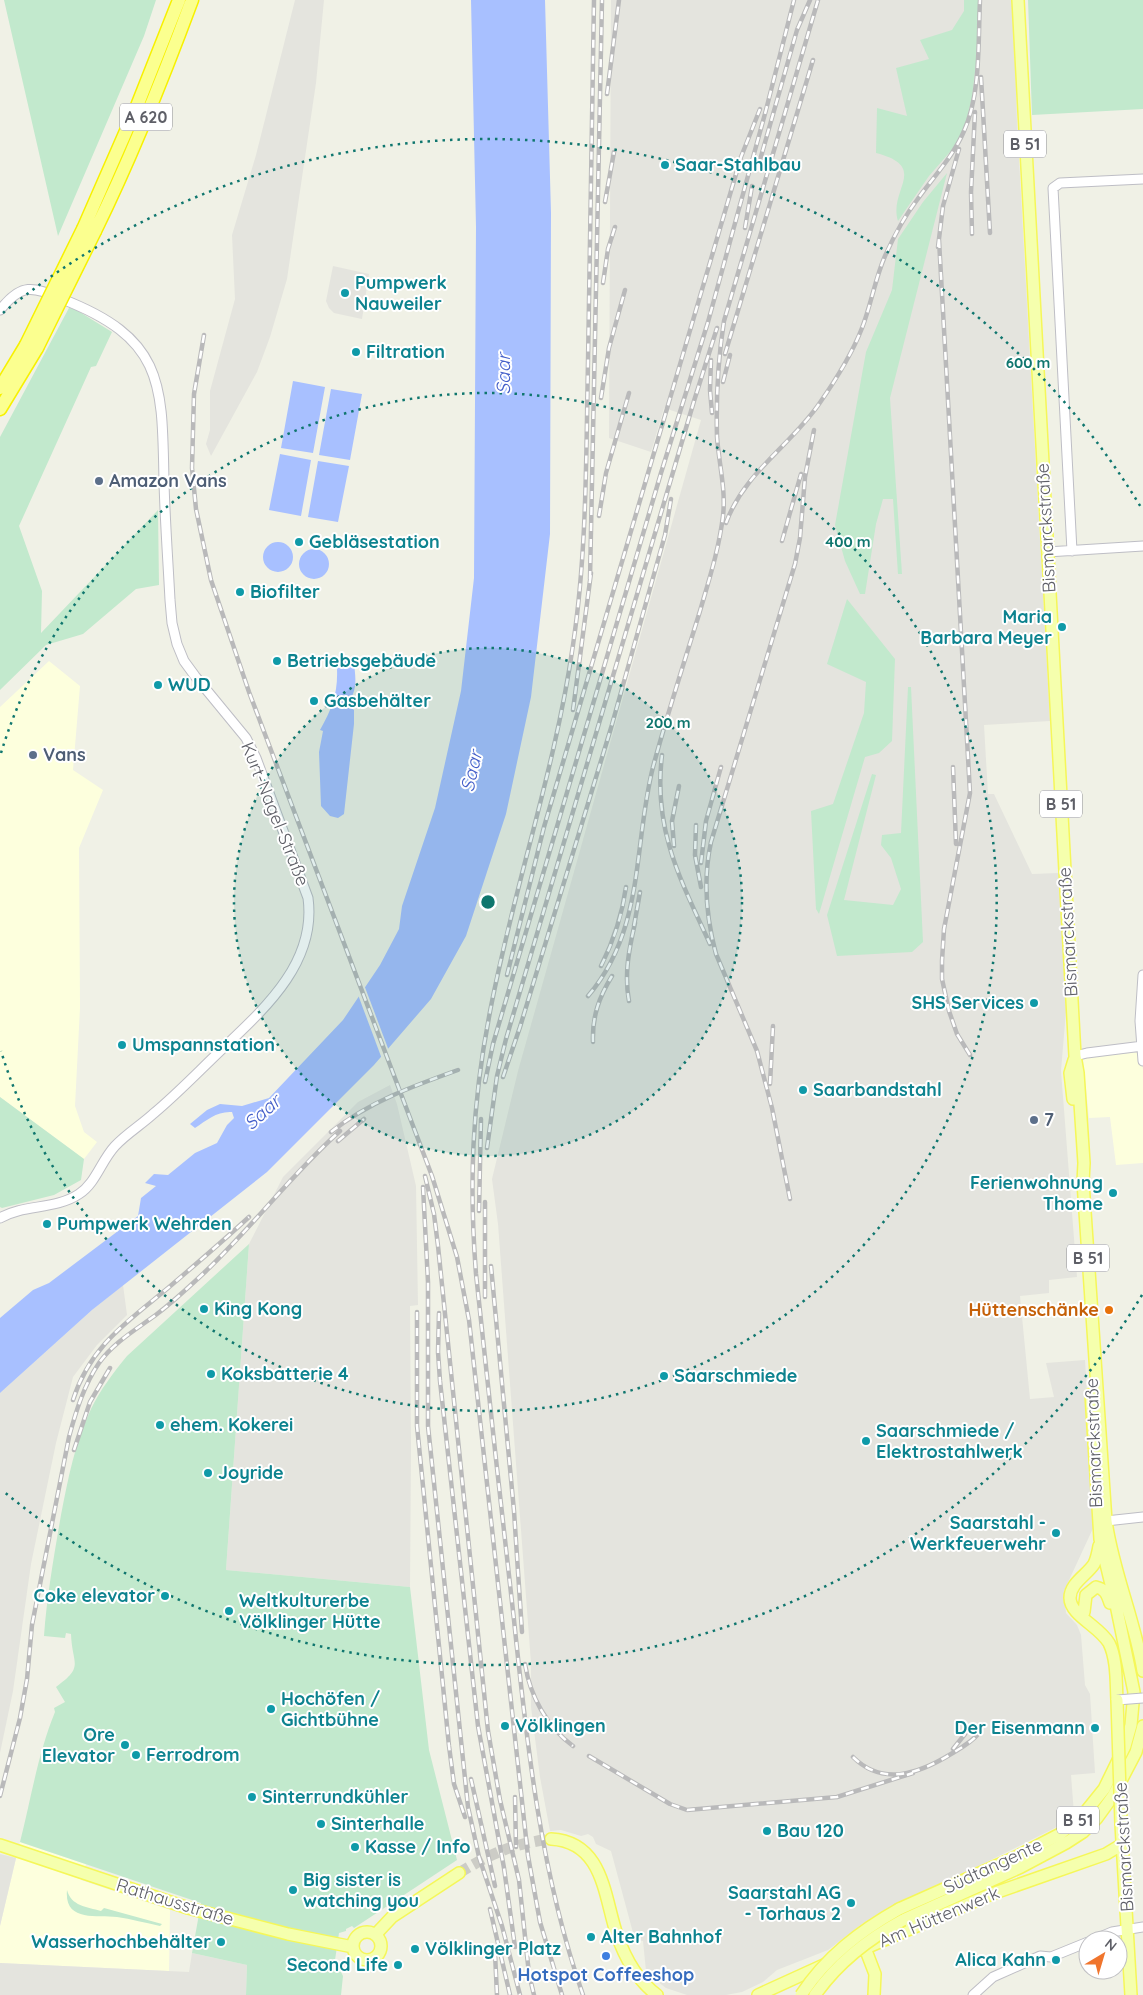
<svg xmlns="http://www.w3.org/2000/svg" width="1143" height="1995" font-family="Quicksand,sans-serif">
  <rect width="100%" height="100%" fill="#f0f1e6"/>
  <path fill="#fdffdd" d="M49 661 80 686 73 770 103 790 79 848 80 1008 75 1106 84 1132 97 1142 84 1159 0 1097V707Z
    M1141 1052 1143 1070V1163L1116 1165 1110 1117 1089 1118 1083 1058Z
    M20 1842 86 1864 81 1880 170 1910 169 1971 0 1963V1926Z"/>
  <path fill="#e4e4de" d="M295 0H324L316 83 287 279 270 337 257 372 211 456 206 444 210 430V391L235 299 232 235 256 155Z
    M611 0H1013L1017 122 1050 721 984 725 988 794H994L1032 874 1059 873 1066 1011 1061 1071 1077 1277 1049 1280V1293L1020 1296 1030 1399 1054 1397 1046 1363 1085 1360 1095 1524 1064 1591 1066 1613 1077 1625 1081 1635 1085 1685 1090 1694 1095 1773 1071 1775 1074 1814 1055 1828 862 1924 828 1950 777 1970 763 1982 742 1992 726 1995H687L666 1988 653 1978 646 1971 643 1941 635 1940 611 1851 596 1844 593 1837 588 1834 581 1836 561 1830 550 1831 540 1777 531 1707V1663L498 1224 492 1179 518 1071 701 420 664 408 651 452 609 438Z
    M333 266 369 274 362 319 334 313 329 308 326 301Z
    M390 1085 397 1104 416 1186 418 1305 410 1306 411 1447 410 1587 226 1570 249 1244 283 1177 358 1102Z
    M123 1285 127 1315 97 1345 73 1377 56 1443 31 1564 13 1691 0 1753V1393L92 1310Z
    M0 1854 16 1858 0 1926Z
    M192 1953 247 1965 246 1995H0V1963L189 1972Z"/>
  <path fill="#c2e9cd" d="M4 0H156L144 36 58 236Z
    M964 0H979L976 63 972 98 964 130 956 145 929 176 898 221C888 190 930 167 876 153L877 108 907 116 896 68 929 59 920 40 952 30 964 11Z
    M1028 0H1143V109L1032 115Z
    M947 173 890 398 902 574H898L893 499H883L876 524 865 594H860L845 561 835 525 866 352 892 290 898 239 923 202Z
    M70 306 112 332 96 366 91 367 19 526 42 591 41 633 158 510 159 585 136 589 83 634 46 645 0 690V437Z
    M847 599 895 659 892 741 879 753 865 757 819 914 816 909 811 811 833 804 864 713 866 682 827 664Z
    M908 687H911L923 942 912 952 837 956 827 915 872 774 876 775 844 900 893 905 901 889 891 858 881 845 882 835 901 833Z
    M0 1097 84 1159 81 1180 54 1195 2 1208 0 1207Z
    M249 1244 226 1570 410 1587 429 1750 457 1860 354 1928 352 1926 346 1929V1931L339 1933 335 1960 343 1976 341 1995H246L247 1965 192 1953 201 1903 20 1842C31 1799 38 1753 55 1712L54 1708 65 1702 56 1687C85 1666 72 1665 71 1634L66 1633 65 1638 44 1636C47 1595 54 1556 61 1515 68 1479 75 1442 91 1409 100 1390 114 1372 127 1356Z
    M67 1890C71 1906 87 1907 101 1911L104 1908 162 1924 160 1926C146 1923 131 1919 117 1917 96 1915 64 1922 67 1890Z"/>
  <path fill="#a8c0ff" d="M471 0H545L551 213 550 534 531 697 506 814 466 936 431 999 374 1065 267 1172 92 1310 0 1393V1318L33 1290 49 1283 138 1216 141 1198 156 1186 145 1183 154 1174 168 1175 195 1153 217 1143 227 1125 234 1118 232 1112C217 1111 207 1120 195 1128L190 1124 207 1110 220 1104 242 1106 269 1098 343 1020 380 965 399 929 402 906 435 808 461 691 474 578 476 227Z
    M293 381 325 387 313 453 281 448Z
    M331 389 362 394 350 460 319 455Z
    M280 454 311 460 301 516 269 510Z
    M318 461 349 466 338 522 308 517Z
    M263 557a15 15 0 1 1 30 0a15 15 0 1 1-30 0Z
    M299 564a15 15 0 1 1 30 0a15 15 0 1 1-30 0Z
    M345 661 354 663C355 673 357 684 353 694 351 698 349 700 348 705L354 710V724L344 814 338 818 330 816 321 806 319 752 323 731 320 730C332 709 338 693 337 669Z"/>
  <path fill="#f0f1e6" d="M363 982 389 1051 382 1059 357 992Z"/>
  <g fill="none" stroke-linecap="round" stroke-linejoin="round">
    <path stroke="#ccccc6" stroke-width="11" stroke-dasharray="11 5.5" stroke-linecap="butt" d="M459 1873C492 1853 512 1844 551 1839"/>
    <g stroke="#bebec5" stroke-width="11">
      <path id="minor" d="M0 310C22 282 33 287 62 299 165 339 162 384 164 482 165 521 168 561 170 600L172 623 177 644 184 661 195 676 246 738 256 758 308 898C317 964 262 1011 219 1052 197 1073 176 1095 153 1114 141 1125 126 1134 115 1146 101 1161 96 1183 79 1194 55 1210 24 1204 0 1218
        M1072 551 1053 188 1060 183 1143 179
        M1047 552 1143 546
        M1143 975 1140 1021 1143 1061
        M1075 1056 1087 1053 1143 1046
        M1106 1521 1143 1517
        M1093 1940 1112 1932 1143 1927
        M973 1995 993 1977 1040 1956 1051 1957 1088 1942"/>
    </g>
    <g stroke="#f5f759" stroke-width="14">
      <path id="major" d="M1018 0 1075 1056 1078 1073 1084 1163 1083 1182 1106 1521C1113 1572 1135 1620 1143 1671
        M1073 1099 1070 1073 1074 1060
        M1099 1546C1098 1552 1097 1558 1094 1564 1087 1575 1070 1583 1070 1598 1070 1615 1099 1626 1109 1643 1117 1659 1116 1682 1117 1700
        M1084 1612 1086 1595 1096 1587C1105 1589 1107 1594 1110 1603
        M1121 1824 1131 1995
        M551 1839C604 1842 604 1897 617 1935 625 1958 637 1980 657 1995
        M0 1845 188 1908 288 1934 353 1947
        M899 1909 1016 1857 1060 1834 1083 1815 1104 1789 1125 1746 1131 1725 1134 1692 1116 1605 1100 1539 1091 1394
        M903 1920 1021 1867 1066 1843 1083 1832 1097 1818 1113 1796 1136 1752 1143 1726
        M353 1946a14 14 0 1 1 28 0a14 14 0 1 1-28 0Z
        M376 1934 392 1917 459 1873
        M865 1948 875 1974 874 1995
        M861 1950 989 1895 1106 1854 1121 1845
        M758 1995 828 1963"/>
    </g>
    <g stroke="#f7f100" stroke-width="15">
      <path id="highway" d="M84 227 137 106 179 0
        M95 231C132 156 163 78 192 0
        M0 388 26 345
        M0 409 37 348"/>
    </g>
    <use href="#minor" stroke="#fff" stroke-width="9"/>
    <use href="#major" stroke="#f5ffad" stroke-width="11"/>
    <use href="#highway" stroke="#fbff8f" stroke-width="12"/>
    <g stroke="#b9b9ba" stroke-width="4.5">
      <path id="rail" d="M981 77 990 233
        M607 94 619 0
        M758 167 797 30 810 0
        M605 202 614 152
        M745 228 752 186
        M972 234 971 192 975 112
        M939 240 970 793 944 929 942 961V979L949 1011 957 1034 970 1055
        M938 247 943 206 959 149
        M603 283 608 249 615 227
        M204 335 194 394 192 468 196 509 211 580 249 692 432 1176 457 1257 469 1320 528 1856 540 1922 562 1995
        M725 354 813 60
        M711 360 710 390 712 413
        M723 382 730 355
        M601 398 609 348 625 290
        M599 516 606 473 629 393
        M726 523C744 473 790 446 819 404 835 381 852 354 862 328 871 305 875 279 885 256 894 236 904 217 917 200 933 177 953 157 964 131 981 94 978 41 980 0
        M782 541 801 474
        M590 579 602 0
        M573 710 591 573
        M662 755C653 829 680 879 710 944
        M953 767 956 844
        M696 825 695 855 701 887
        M674 846 672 821 679 786
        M701 863 706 821 721 767
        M634 926 640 892
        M601 966C614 940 622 916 626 887
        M507 975 544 827 741 157 760 109
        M588 996C645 929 633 847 653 767 667 715 684 663 700 611 709 580 719 549 723 516 726 490 719 464 717 437 716 399 718 359 724 321L818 0
        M629 1001C624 975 629 949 635 923
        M593 1042C592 1017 599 997 612 976
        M503 1077 520 1027 611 728 665 535 671 499
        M485 1082 493 1044 661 473 708 322 766 110 794 0
        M770 1084 773 1026
        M331 1132C369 1102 413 1086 458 1070
        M338 1141 364 1119
        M487 1148 497 1076 506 1039 694 401 717 328
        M425 1176 434 1214 438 1246 488 1731 500 1800 519 1880 529 1974 534 1995
        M423 1187 428 1282V1426L468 1807 479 1857 502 1926 520 1995
        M790 1199 772 1108 757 1051 716 954C706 917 703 879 711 842L795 564 800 538 805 477 814 430
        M479 1211 481 1119
        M491 1266 514 1511 522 1632
        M485 1297V1202
        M417 1312V1426L449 1746 454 1784 465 1817
        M439 1313 438 1352 440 1381 478 1726 504 1868 515 1947
        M73 1400C90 1346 127 1322 168 1288 195 1265 223 1241 249 1217
        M74 1450 90 1402 110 1368
        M525 1664C530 1696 547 1727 573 1746
        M953 1749 965 1734
        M589 1756 670 1804 687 1810 837 1797 913 1773
        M853 1757C883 1787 920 1773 951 1754 961 1748 972 1742 979 1733
        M471 1779 495 1886
        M0 1796 20 1718 27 1679 32 1625 69 1437C76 1411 84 1385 99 1363 114 1342 137 1329 157 1314 174 1301 190 1286 206 1271 253 1226 292 1174 340 1131
        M515 1797 516 1847
        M490 1909 510 1995
        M495 1953 497 1995
        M583 1995C541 1875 527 1746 514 1620 501 1505 488 1389 476 1274 469 1184 472 1106 489 1017 512 892 555 772 573 645 587 552 586 456 588 362 590 241 592 121 594 0"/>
    </g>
    <use href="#rail" stroke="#fff" stroke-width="2.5" stroke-dasharray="8" stroke-linecap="butt"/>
    <g stroke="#bebec5" stroke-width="11" stroke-linecap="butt">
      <path id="minor-bridge" d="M1117 1700 1143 1698"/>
    </g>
    <g stroke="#f5f759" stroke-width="14" stroke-linecap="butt">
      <path id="major-bridge" d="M1117 1700 1121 1824
        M801 1995C826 1957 860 1931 899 1909
        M815 1995C838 1962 868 1939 903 1920"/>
    </g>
    <g stroke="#f7f100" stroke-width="15" stroke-linecap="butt">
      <path id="highway-bridge" d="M26 345 84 227
        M37 348 95 231"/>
    </g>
    <use href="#minor-bridge" stroke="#fff" stroke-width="9"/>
    <use href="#major-bridge" stroke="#f5ffad" stroke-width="11"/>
    <use href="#highway-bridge" stroke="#fbff8f" stroke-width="12"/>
  </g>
  <circle cx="488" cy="902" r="254" fill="#0f766e" fill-opacity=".12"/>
  <g fill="none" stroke="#0f766e" stroke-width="2.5" stroke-dasharray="2.5 5">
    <circle cx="488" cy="902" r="254"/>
    <path d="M1 753A509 509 0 1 1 1 1051"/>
    <path d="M1142 1295A763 763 0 0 1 3 1491M3 313A763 763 0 0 1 1142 509"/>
  </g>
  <g fill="#0f9aa8" stroke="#fff" stroke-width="2">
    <circle cx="665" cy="165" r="5"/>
    <circle cx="345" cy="293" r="5"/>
    <circle cx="356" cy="352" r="5"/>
    <circle cx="299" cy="542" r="5"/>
    <circle cx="240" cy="592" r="5"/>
    <circle cx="1062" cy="627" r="5"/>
    <circle cx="277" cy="661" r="5"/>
    <circle cx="158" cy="685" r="5"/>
    <circle cx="314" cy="701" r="5"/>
    <circle cx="1034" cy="1003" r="5"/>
    <circle cx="122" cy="1045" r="5"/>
    <circle cx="803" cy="1090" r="5"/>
    <circle cx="1113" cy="1193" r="5"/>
    <circle cx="47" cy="1224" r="5"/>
    <circle cx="204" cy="1309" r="5"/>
    <circle cx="211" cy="1374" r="5"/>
    <circle cx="664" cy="1376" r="5"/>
    <circle cx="160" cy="1425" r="5"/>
    <circle cx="866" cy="1441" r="5"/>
    <circle cx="208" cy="1473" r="5"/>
    <circle cx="1056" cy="1533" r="5"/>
    <circle cx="165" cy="1596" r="5"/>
    <circle cx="229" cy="1611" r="5"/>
    <circle cx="271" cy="1709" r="5"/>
    <circle cx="505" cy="1726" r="5"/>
    <circle cx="1095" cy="1728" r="5"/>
    <circle cx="125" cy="1745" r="5"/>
    <circle cx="136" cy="1755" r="5"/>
    <circle cx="252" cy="1797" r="5"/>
    <circle cx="321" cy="1824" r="5"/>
    <circle cx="767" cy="1831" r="5"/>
    <circle cx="355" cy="1847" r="5"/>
    <circle cx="293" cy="1890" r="5"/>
    <circle cx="851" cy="1903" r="5"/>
    <circle cx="591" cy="1937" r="5"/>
    <circle cx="221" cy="1942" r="5"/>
    <circle cx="415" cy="1949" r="5"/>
    <circle cx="1056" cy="1960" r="5"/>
    <circle cx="398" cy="1965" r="5"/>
  </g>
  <g fill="#5c6f8a" stroke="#fff" stroke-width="2">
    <circle cx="99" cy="481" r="5"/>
    <circle cx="33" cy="755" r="5"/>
    <circle cx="1034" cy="1120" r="5"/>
  </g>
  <circle fill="#e8710a" stroke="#fff" stroke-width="2" cx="1109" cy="1310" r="5"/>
  <circle fill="#3f7fe0" stroke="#fff" stroke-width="2" cx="606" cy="1956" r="5"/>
  <g text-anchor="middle" stroke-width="4" stroke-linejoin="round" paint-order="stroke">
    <g fill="#fff" stroke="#8e8f95" stroke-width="1">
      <rect x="120" y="103.5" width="52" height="27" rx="4"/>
      <rect x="1004" y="130.5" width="42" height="27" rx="4"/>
      <rect x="1040" y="790.5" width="42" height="27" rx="4"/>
      <rect x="1067" y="1244.5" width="42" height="27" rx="4"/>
      <rect x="1057" y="1806.5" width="42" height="27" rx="4"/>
    </g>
    <g font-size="16" font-weight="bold" fill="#5e5f67">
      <text x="146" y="123">A 620</text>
      <text x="1025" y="150">B 51</text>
      <text x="1061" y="810">B 51</text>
      <text x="1088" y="1264">B 51</text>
      <text x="1078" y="1826">B 51</text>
    </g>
    <g font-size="18" font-weight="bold" fill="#0d838f" stroke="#fff" text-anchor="start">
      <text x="675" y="171">Saar-Stahlbau</text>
      <text x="355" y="289">Pumpwerk<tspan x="355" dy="21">Nauweiler</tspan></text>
      <text x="366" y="358">Filtration</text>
      <text x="309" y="548">Gebläsestation</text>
      <text x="250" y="598">Biofilter</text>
      <text x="1052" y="623" text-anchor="end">Maria<tspan x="1052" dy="21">Barbara Meyer</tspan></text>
      <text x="287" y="667">Betriebsgebäude</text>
      <text x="168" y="691">WUD</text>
      <text x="324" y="707">Gasbehälter</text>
      <text x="1024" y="1009" text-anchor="end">SHS Services</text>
      <text x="132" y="1051">Umspannstation</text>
      <text x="813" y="1096">Saarbandstahl</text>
      <text x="1103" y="1189" text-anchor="end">Ferienwohnung<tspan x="1103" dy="21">Thome</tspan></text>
      <text x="57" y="1230">Pumpwerk Wehrden</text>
      <text x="214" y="1315">King Kong</text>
      <text x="221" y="1380">Koksbatterie 4</text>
      <text x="674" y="1382">Saarschmiede</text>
      <text x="170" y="1431">ehem. Kokerei</text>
      <text x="876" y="1437">Saarschmiede /<tspan x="876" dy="21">Elektrostahlwerk</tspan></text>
      <text x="218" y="1479">Joyride</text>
      <text x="1046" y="1529" text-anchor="end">Saarstahl -<tspan x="1046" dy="21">Werkfeuerwehr</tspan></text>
      <text x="155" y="1602" text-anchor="end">Coke elevator</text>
      <text x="239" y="1607">Weltkulturerbe<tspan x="239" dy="21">Völklinger Hütte</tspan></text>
      <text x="281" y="1705">Hochöfen /<tspan x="281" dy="21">Gichtbühne</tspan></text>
      <text x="515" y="1732">Völklingen</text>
      <text x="1085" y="1734" text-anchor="end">Der Eisenmann</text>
      <text x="115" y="1741" text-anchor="end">Ore<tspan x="115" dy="21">Elevator</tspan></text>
      <text x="146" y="1761">Ferrodrom</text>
      <text x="262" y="1803">Sinterrundkühler</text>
      <text x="331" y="1830">Sinterhalle</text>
      <text x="777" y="1837">Bau 120</text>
      <text x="365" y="1853">Kasse / Info</text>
      <text x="303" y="1886">Big sister is<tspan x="303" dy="21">watching you</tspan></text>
      <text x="841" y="1899" text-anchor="end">Saarstahl AG<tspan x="841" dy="21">- Torhaus 2</tspan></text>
      <text x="601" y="1943">Alter Bahnhof</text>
      <text x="211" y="1948" text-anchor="end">Wasserhochbehälter</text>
      <text x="425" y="1955">Völklinger Platz</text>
      <text x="1046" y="1966" text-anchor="end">Alica Kahn</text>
      <text x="388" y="1971" text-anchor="end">Second Life</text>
    </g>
    <g font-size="18" font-weight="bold" fill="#4e5e75" stroke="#fff" text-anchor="start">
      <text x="109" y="487">Amazon Vans</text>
      <text x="43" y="761">Vans</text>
      <text x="1044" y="1126">7</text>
    </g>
    <g font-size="18" fill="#5e5f67" stroke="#fff">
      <text transform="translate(1046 528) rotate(-93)" y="6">Bismarckstraße</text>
      <text transform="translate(275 814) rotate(68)" y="6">Kurt-Nagel-Straße</text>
      <text transform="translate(1068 932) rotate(-93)" y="6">Bismarckstraße</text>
      <text transform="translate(1094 1443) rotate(-92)" y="6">Bismarckstraße</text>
      <text transform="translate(1124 1847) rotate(-93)" y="6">Bismarckstraße</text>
      <text transform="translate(993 1866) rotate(-25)" y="6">Südtangente</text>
      <text transform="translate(175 1902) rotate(17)" y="6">Rathausstraße</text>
      <text transform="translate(939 1917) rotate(-23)" y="6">Am Hüttenwerk</text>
    </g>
    <g font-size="18" font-weight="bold" fill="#c56008" stroke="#fff" text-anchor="end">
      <text x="1099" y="1316">Hüttenschänke</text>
    </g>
    <g font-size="18" font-weight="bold" fill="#366cbe" stroke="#fff">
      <text x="606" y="1981">Hotspot Coffeeshop</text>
    </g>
    <g font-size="19" font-style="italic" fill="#445fc9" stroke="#fff">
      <text transform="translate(503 374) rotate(-90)" y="7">Saar</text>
      <text transform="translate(471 771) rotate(-77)" y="7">Saar</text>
      <text transform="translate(262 1112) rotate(-42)" y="7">Saar</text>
    </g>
  </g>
  <circle cx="488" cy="902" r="8" fill="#0f766e" stroke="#fff" stroke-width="2.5"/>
  <g font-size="15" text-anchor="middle" font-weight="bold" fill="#0f766e" stroke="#fff" stroke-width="4" stroke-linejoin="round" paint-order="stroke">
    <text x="1028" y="368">600 m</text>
    <text x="848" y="547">400 m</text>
    <text x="668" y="728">200 m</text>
  </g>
  <g transform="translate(1103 1955) rotate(38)"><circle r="24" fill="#ffffff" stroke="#bfbfc2"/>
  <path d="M0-4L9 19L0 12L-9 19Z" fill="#f0752d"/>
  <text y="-8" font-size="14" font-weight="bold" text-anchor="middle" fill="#5e5f67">N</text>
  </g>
</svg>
